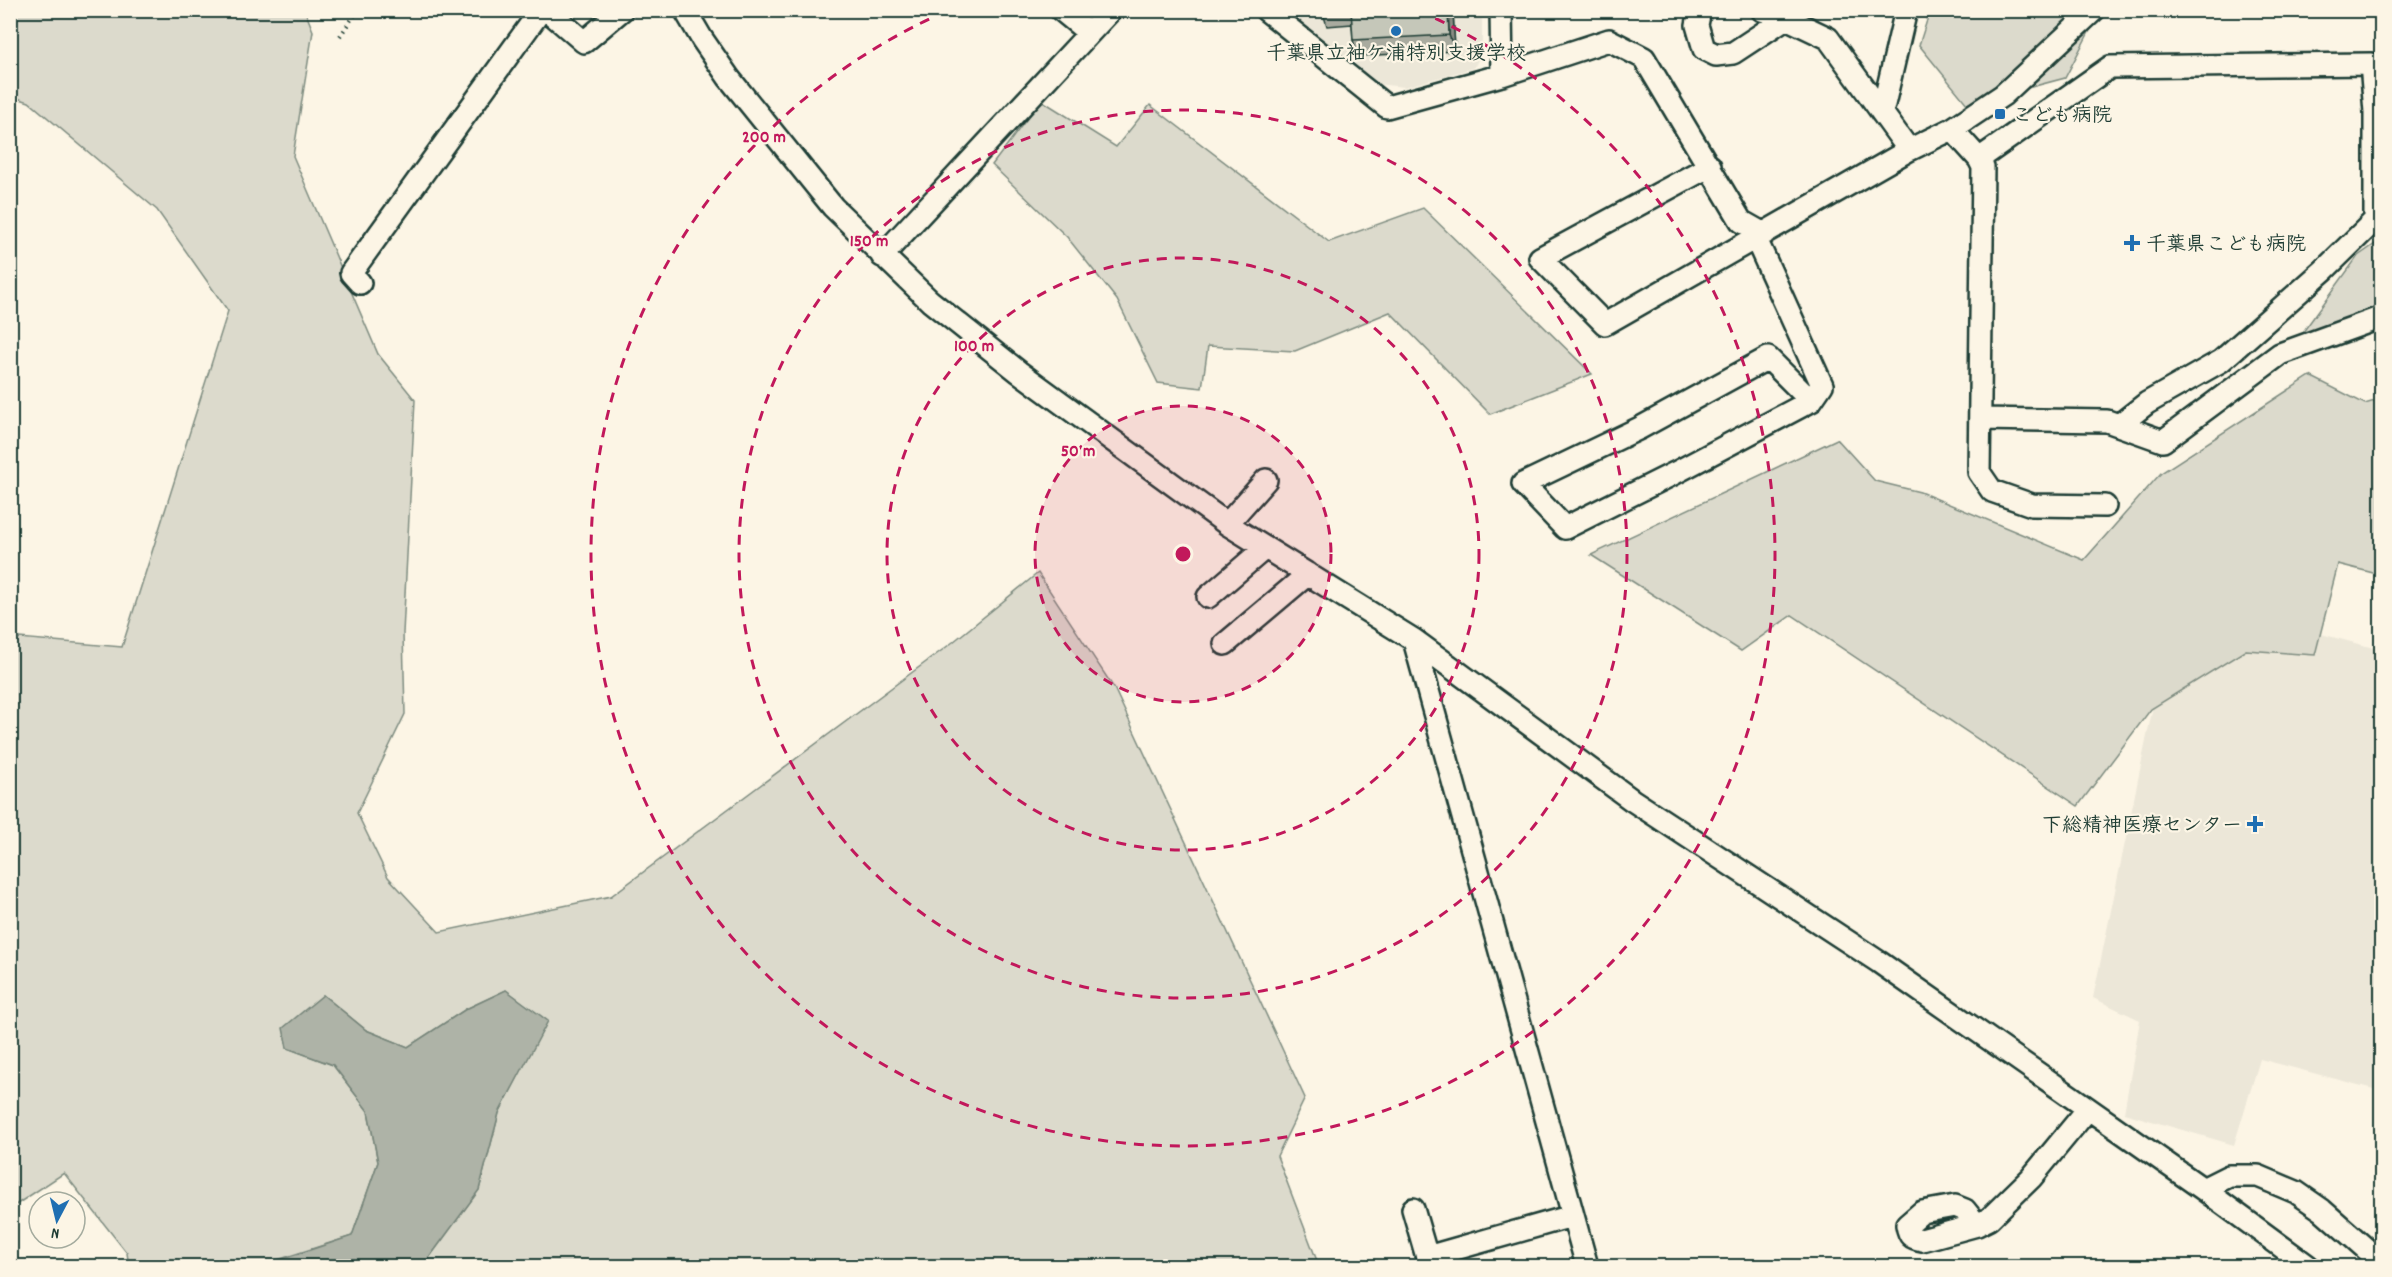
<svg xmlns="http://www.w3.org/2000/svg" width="2392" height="1277" font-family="Dekko,'Klee One',sans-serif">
  <rect width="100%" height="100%" fill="#fcf5e5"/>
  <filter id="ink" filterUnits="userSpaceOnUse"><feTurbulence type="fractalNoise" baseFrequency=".0167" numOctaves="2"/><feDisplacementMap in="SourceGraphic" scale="12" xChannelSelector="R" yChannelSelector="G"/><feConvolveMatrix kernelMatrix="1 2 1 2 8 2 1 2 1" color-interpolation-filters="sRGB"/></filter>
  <g filter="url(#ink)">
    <path fill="#ece7d8" d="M1283 11H1482V52L1474 68 1405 87 1376 84Z
      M2176 595 2381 650V1091L2260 1059 2234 1145 2124 1113 2140 1020 2093 998Z"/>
    <path fill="#dcdacc" stroke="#7e8c80" stroke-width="1.5" d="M11 11H305L313 31 293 156 378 354 415 400 403 633 405 714 357 813 388 877 439 932 611 896 953 642 1038 573 1114 688 1305 1098 1277 1156 1319 1266H423L479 1190 499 1113 547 1021 506 990 466 1009 408 1047 366 1030 323 995 287 1048 333 1065 368 1111 378 1162 352 1236 271 1262 267 1266H129L127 1253 64 1173 11 1208 10 648 19 638 122 647 228 311 157 210 29 102 11 96Z
      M1930 11H2100L2065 78 1967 104 1919 45Z
      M1041 100 1116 147 1150 105 1329 242 1423 208 1592 374 1490 414 1390 312 1295 351 1208 346 1202 388 1158 383 1117 300 1067 237 992 165Z
      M2381 240V310L2319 338 2303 332 2358 256Z
      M2310 376 2365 404 2381 399V575L2338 564 2315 655 2246 650 2151 709 2078 806 1792 615 1741 651 1591 555 1837 439 1875 481 1920 492 2084 560 2161 473Z"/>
    <path fill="#aeb3a7" stroke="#758479" stroke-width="1.5" d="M506 990 548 1021 499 1113 479 1190 423 1266H267L271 1263 352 1236 378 1162 368 1111 333 1065 287 1048 283 1028 323 995 366 1030 408 1047 466 1009Z"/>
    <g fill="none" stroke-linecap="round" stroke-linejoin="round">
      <g stroke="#1f3d34" stroke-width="26">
        <path id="minor" d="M547 10 584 42 622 10
          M685 10 702 39 729 78 833 207 930 301 1019 372 1227 524 1414 640 1632 800 1879 962 2203 1189 2308 1266
          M1061 10 1089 33
          M1266 10 1387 107 1502 75 1609 40 1644 58 1741 221 1764 234
          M1501 10 1502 75
          M1700 10 1697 25 1704 49 1716 55 1733 53 1786 18
          M1762 10 1786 18 1828 38 1909 150
          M1882 113 1906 10
          M1952 129 1979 159 1983 167 1979 472 1992 491 2032 505 2105 506
          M1979 159 2110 67 2371 64 2375 112V220L2324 270 2221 361 2147 403 2119 425
          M1710 166 1540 258 1605 324 1909 150 1952 129 2003 95 2094 10
          M1756 239 1822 385 1811 401 1675 473 1565 528 1523 484 1640 428 1768 358 1811 401
          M882 256 1111 10
          M360 283 351 273 541 10
          M1981 419 2107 421 2163 441 2280 354 2382 317
          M1227 524 1266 480
          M1208 597 1265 548
          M1414 640 1587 1266
          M1225 644 1308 574
          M2203 1189 2229 1176H2258L2296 1192 2322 1210 2382 1263
          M1413 1209 1427 1257 1572 1216
          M1977 1225 1965 1210 1955 1206 1922 1212 1907 1225C1909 1236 1911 1238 1922 1240L1977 1225 1989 1219 2031 1178 2088 1109"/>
      </g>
      <path stroke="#1f3d34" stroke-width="4" stroke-dasharray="1.5 4.5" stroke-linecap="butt" d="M340 36 358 10"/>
      <use href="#minor" stroke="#fcf5e5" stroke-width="21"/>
    </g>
    <path fill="#a9ab9f" stroke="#1f3d34" stroke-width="1.5" d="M1322 10H1453L1455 51 1358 56 1353 40 1352 24 1327 26Z"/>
    <path fill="#8a8b82" stroke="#1f3d34" stroke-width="1.5" d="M1448 10H1453L1455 51 1449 35Z"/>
    <path fill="#c5c7b9" stroke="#1f3d34" stroke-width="1.5" d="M1351 10H1448L1449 35 1353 40Z"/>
  </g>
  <circle cx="1183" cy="554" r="148" fill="#c2185b" fill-opacity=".12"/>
  <g fill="none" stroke="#c2185b" stroke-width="3" stroke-dasharray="10 8">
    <circle cx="1183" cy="554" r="148"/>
    <circle cx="1183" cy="554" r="296"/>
    <circle cx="1183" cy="554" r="444"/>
    <path d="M1419 11A592 592 0 1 1 947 11"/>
  </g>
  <g fill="#1f6fb2" stroke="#fcf5e5" stroke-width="2">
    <circle cx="1396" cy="31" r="6"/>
    <rect x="1994" y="108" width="12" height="12" rx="3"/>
    <path d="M2129 234h6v6h6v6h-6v6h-6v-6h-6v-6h6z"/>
    <path d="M2252 815h6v6h6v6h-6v6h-6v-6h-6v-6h6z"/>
  </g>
  <g text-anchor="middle" stroke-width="4.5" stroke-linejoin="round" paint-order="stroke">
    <g font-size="20" font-weight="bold" fill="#1f3d34" stroke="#fcf5e5" text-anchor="start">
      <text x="1396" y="59" text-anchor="middle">千葉県立袖ケ浦特別支援学校</text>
      <text x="2012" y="121">こども病院</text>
      <text x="2146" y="250">千葉県こども病院</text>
      <text x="2242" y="831" text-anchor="end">下総精神医療センター</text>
    </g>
  </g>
  <circle cx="1183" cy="554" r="9" fill="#c2185b" stroke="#fcf5e5" stroke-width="3"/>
  <g font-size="18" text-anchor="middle" font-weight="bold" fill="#c2185b" stroke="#fcf5e5" stroke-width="4.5" stroke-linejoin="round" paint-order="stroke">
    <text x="764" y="142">200 m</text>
    <text x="869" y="246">150 m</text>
    <text x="974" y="351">100 m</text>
    <text x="1078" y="456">50 m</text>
  </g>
  <rect width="2392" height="1277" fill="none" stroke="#fcf5e5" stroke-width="36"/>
  <rect x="18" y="18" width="2356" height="1241" fill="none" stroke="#1f3d34" stroke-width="2" filter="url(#ink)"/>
  <g transform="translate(57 1220) rotate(187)"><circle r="28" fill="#fcf5e5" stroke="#a4ab9e" stroke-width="1.5"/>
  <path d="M0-4.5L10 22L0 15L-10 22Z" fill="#1f6fb2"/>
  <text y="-9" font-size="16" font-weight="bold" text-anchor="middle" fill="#1f3d34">N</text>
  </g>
</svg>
